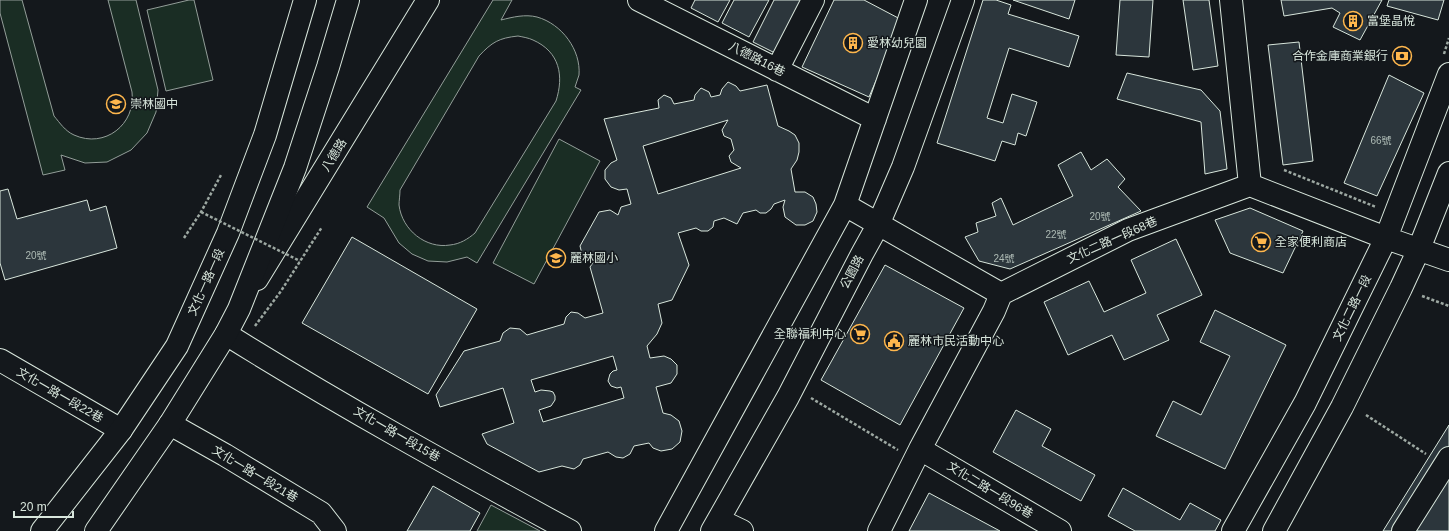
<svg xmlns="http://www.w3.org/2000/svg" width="1449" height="531" font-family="Arial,'Noto Sans TC',sans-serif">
  <rect width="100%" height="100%" fill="#14181c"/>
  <path fill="#1a2d24" stroke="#939e99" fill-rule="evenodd" d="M0 0H22L54 116C60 123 65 131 74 135 105 149 136 124 132 92L108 0H136L158 90 156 112 147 133 131 150 107 162 85 163 61 155 65 170 43 175 0 13Z
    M189 0H194L213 80 166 91 147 10Z
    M493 0H512L501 20C513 17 525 14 537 17 562 24 581 50 579 75 578 79 576 83 575 87L581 90 477 263 467 257 447 262 428 261 412 254 399 243 384 218 367 207ZM518 36C523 37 529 38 533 40 560 52 564 76 556 101L475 233C468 239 460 244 450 245 426 249 402 230 399 205 399 201 400 195 400 190L479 56C492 42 499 38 518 36Z
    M559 139 600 161 534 284 493 263Z
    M491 505 540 531H477Z"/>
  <path fill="#2c363c" stroke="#d8e6dc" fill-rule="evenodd" d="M695 0H730L718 22 691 8Z
    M734 0H769L749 37 722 23Z
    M774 0H804L779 55 753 42Z
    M834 0H864L902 20 869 97 802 67Z
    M983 0H996L1011 5 1008 14 1079 36 1069 67 1009 48 987 118 1003 123 1012 94 1037 102 1026 136 1018 133 1015 145 1002 141 995 161 937 143Z
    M1013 0H1075L1069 19Z
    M1120 0H1153L1149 57 1116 55Z
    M1183 0H1209L1218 66 1193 70Z
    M1281 0H1382L1360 40 1333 27 1340 13 1332 8 1284 16Z
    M1389 0H1444L1438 20 1387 6Z
    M1299 42 1313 161 1283 165 1268 45Z
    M1127 73 1201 90 1220 111 1227 169 1205 174 1201 122 1117 99Z
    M1389 75 1424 93 1377 196 1344 183Z
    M728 82 736 86 740 91 767 85 778 126 789 131 795 135 799 143V152L797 160 791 169 795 192H805L813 197 816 204 817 212 813 221 805 225H796L785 217 783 207 785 200 774 204 771 209 766 213H760L756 210 743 213 737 224 724 218 714 221 713 227 708 231H701L696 228 678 233 689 265 672 300 658 304 662 323 657 334 647 346 650 358 664 356 671 359 677 365V374L671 383 656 387 663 413 671 415 679 421 682 431 680 442 672 449 661 451 653 448 649 443 634 446 630 454 623 458 616 457 608 452 583 459 580 465 574 469 562 466 539 472 487 444 482 434 514 423 503 388 440 407 436 395 464 351 500 341 503 333 510 328 520 329 527 335 564 324 566 317 571 312 578 313 585 318 603 313 590 267 595 260 582 254 580 246 599 212 610 210 618 215 621 207 631 204 627 189 619 190 611 187 605 179V170L611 163 617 160 604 119 659 108 658 100 664 95 671 98 674 104 694 100 695 95 701 88 709 92 711 97 720 95 722 89ZM728 120 722 130 724 136 731 139 734 150 729 156 731 162 741 168 658 194 643 146ZM613 356 617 370 613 371 610 374 608 381 611 386 617 388 621 387 624 398 543 422 539 410 551 406 555 400V396L553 392 550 391 541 390 535 392 531 380Z
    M1081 152 1091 170 1107 159 1125 179 1118 187 1141 211 1010 269 979 261 965 237 978 232 976 223 996 216 992 203 1001 198 1013 225 1073 196 1058 165Z
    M8 189 17 219 87 200 90 211 106 206 117 248 5 280 0 263V191Z
    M1250 208 1303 231 1283 273 1230 253 1215 220Z
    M352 237 477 309 428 394 302 323Z
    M1176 239 1202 295 1157 315 1169 340 1124 360 1112 335 1068 355 1044 302 1089 281 1104 312 1146 293 1131 260Z
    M885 265 964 308 900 425 821 380Z
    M1215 310 1286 345 1225 469 1156 436 1173 401 1201 415 1230 356 1200 342Z
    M1016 410 1051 429 1042 446 1095 475 1081 501 993 452Z
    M1449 425V531H1383Z
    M433 486 480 513 470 531H407Z
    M1123 488 1180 520 1190 503 1221 520 1215 531H1135L1108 516Z
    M929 493 1000 531H909Z"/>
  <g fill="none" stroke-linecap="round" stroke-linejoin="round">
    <g stroke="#d8e6dc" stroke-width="24">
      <path id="minor" d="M639 0 875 119
        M1231 0 1250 185
        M777 70 813 0
        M845 205 1001 294 994 311 920 449 879 531
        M257 279 428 0
        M1001 294 1128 230 1250 185 1386 238 1449 260
        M226 334C338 404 454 468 570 531
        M0 360 121 430
        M170 424 225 455 321 513 335 531
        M920 449 1060 531
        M719 520 742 531
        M666 531 845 205 916 0
        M712 531 788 397 862 254 878 225 903 167 963 0
        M1233 531 1305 403 1386 238 1449 74
        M1274 531 1342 407 1401 288 1419 249 1449 173
        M1403 531 1449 458"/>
    </g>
    <g stroke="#d8e6dc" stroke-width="24">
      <path id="major" d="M42 531 121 430 177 346 228 233 265 135 305 0
        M96 531 170 424 226 334 239 309 295 168 328 67 348 0"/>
    </g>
    <path stroke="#9da8a2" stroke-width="2.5" stroke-dasharray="3 2" stroke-linecap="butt" d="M1444 54 1449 38
      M1284 170 1376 207
      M184 238 201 212 221 175
      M1422 296 1449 306
      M255 326 281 291 322 227
      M811 398 898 450
      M1366 415 1426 454"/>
    <use href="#minor" stroke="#14181c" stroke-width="22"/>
    <use href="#major" stroke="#14181c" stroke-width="22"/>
    <path stroke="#9da8a2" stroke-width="2.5" stroke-dasharray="3 2" stroke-linecap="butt" d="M201 212 300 261"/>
  </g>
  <defs>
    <g id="building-ring" transform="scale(1)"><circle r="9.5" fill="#14181c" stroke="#ffb74d" stroke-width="1.5"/><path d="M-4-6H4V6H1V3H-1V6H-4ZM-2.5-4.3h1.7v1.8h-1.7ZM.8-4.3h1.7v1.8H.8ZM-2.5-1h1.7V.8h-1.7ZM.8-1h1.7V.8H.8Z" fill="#ffb74d"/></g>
    <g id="bank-ring" transform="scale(1)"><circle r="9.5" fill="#14181c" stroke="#ffb74d" stroke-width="1.5"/><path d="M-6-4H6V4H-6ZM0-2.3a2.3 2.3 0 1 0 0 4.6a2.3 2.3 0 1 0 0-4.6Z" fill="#ffb74d"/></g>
    <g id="school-ring" transform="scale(1)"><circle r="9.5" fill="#14181c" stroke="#ffb74d" stroke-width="1.5"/><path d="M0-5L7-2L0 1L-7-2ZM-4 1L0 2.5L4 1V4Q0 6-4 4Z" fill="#ffb74d"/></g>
    <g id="supermarket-ring" transform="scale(1)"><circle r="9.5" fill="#14181c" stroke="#ffb74d" stroke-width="1.5"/><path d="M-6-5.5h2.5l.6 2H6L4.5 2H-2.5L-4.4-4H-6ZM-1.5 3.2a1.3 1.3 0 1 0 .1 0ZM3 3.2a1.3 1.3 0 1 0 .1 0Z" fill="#ffb74d"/></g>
    <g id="civic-ring" transform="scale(1)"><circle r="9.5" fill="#14181c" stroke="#ffb74d" stroke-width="1.5"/><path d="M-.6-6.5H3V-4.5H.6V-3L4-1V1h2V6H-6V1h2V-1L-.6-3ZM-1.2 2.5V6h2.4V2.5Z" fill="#ffb74d"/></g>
  </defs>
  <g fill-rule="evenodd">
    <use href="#building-ring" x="1353" y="21"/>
    <use href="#building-ring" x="853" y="43"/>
    <use href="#bank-ring" x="1402" y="56"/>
    <use href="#school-ring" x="116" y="104"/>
    <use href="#supermarket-ring" x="1261" y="242"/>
    <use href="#school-ring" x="556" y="258"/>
    <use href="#supermarket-ring" x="860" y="334"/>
    <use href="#civic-ring" x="894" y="341"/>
  </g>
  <g text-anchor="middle" stroke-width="3" stroke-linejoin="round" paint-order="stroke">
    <g font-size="10" fill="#adbab4">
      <text x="1381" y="144">66號</text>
      <text x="1100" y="220">20號</text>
      <text x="1056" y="238">22號</text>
      <text x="36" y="259">20號</text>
      <text x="1004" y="262">24號</text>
    </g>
    <g font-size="12" fill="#d8e6dc" stroke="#14181c" text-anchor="start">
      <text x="1367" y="25">富堡晶悅</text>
      <text x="867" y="47">愛林幼兒園</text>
      <text x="1388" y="60" text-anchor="end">合作金庫商業銀行</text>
      <text x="130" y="108">崇林國中</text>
      <text x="1275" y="246">全家便利商店</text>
      <text x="570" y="262">麗林國小</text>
      <text x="846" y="338" text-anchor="end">全聯福利中心</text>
      <text x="908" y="345">麗林市民活動中心</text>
    </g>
    <g font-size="12" fill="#d8e6dc" stroke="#14181c">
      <text transform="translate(757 59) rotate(27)" y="4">八德路16巷</text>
      <text transform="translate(334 155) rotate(-58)" y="4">八德路</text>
      <text transform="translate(1112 240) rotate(-24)" y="4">文化二路一段68巷</text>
      <text transform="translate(852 272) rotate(-62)" y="4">公園路</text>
      <text transform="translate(206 282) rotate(-66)" y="4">文化一路一段</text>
      <text transform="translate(1352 308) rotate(-64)" y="4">文化二路一段</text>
      <text transform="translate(60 395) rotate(30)" y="4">文化一路一段22巷</text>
      <text transform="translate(397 434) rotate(30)" y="4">文化一路一段15巷</text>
      <text transform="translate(255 474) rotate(31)" y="4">文化一路一段21巷</text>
      <text transform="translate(990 490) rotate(31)" y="4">文化二路一段96巷</text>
    </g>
  </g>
  <path d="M14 511v6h59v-6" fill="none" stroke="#d8e6dc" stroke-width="2"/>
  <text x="20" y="511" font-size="12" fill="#d8e6dc" stroke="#14181c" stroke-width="3" paint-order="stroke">20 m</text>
</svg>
